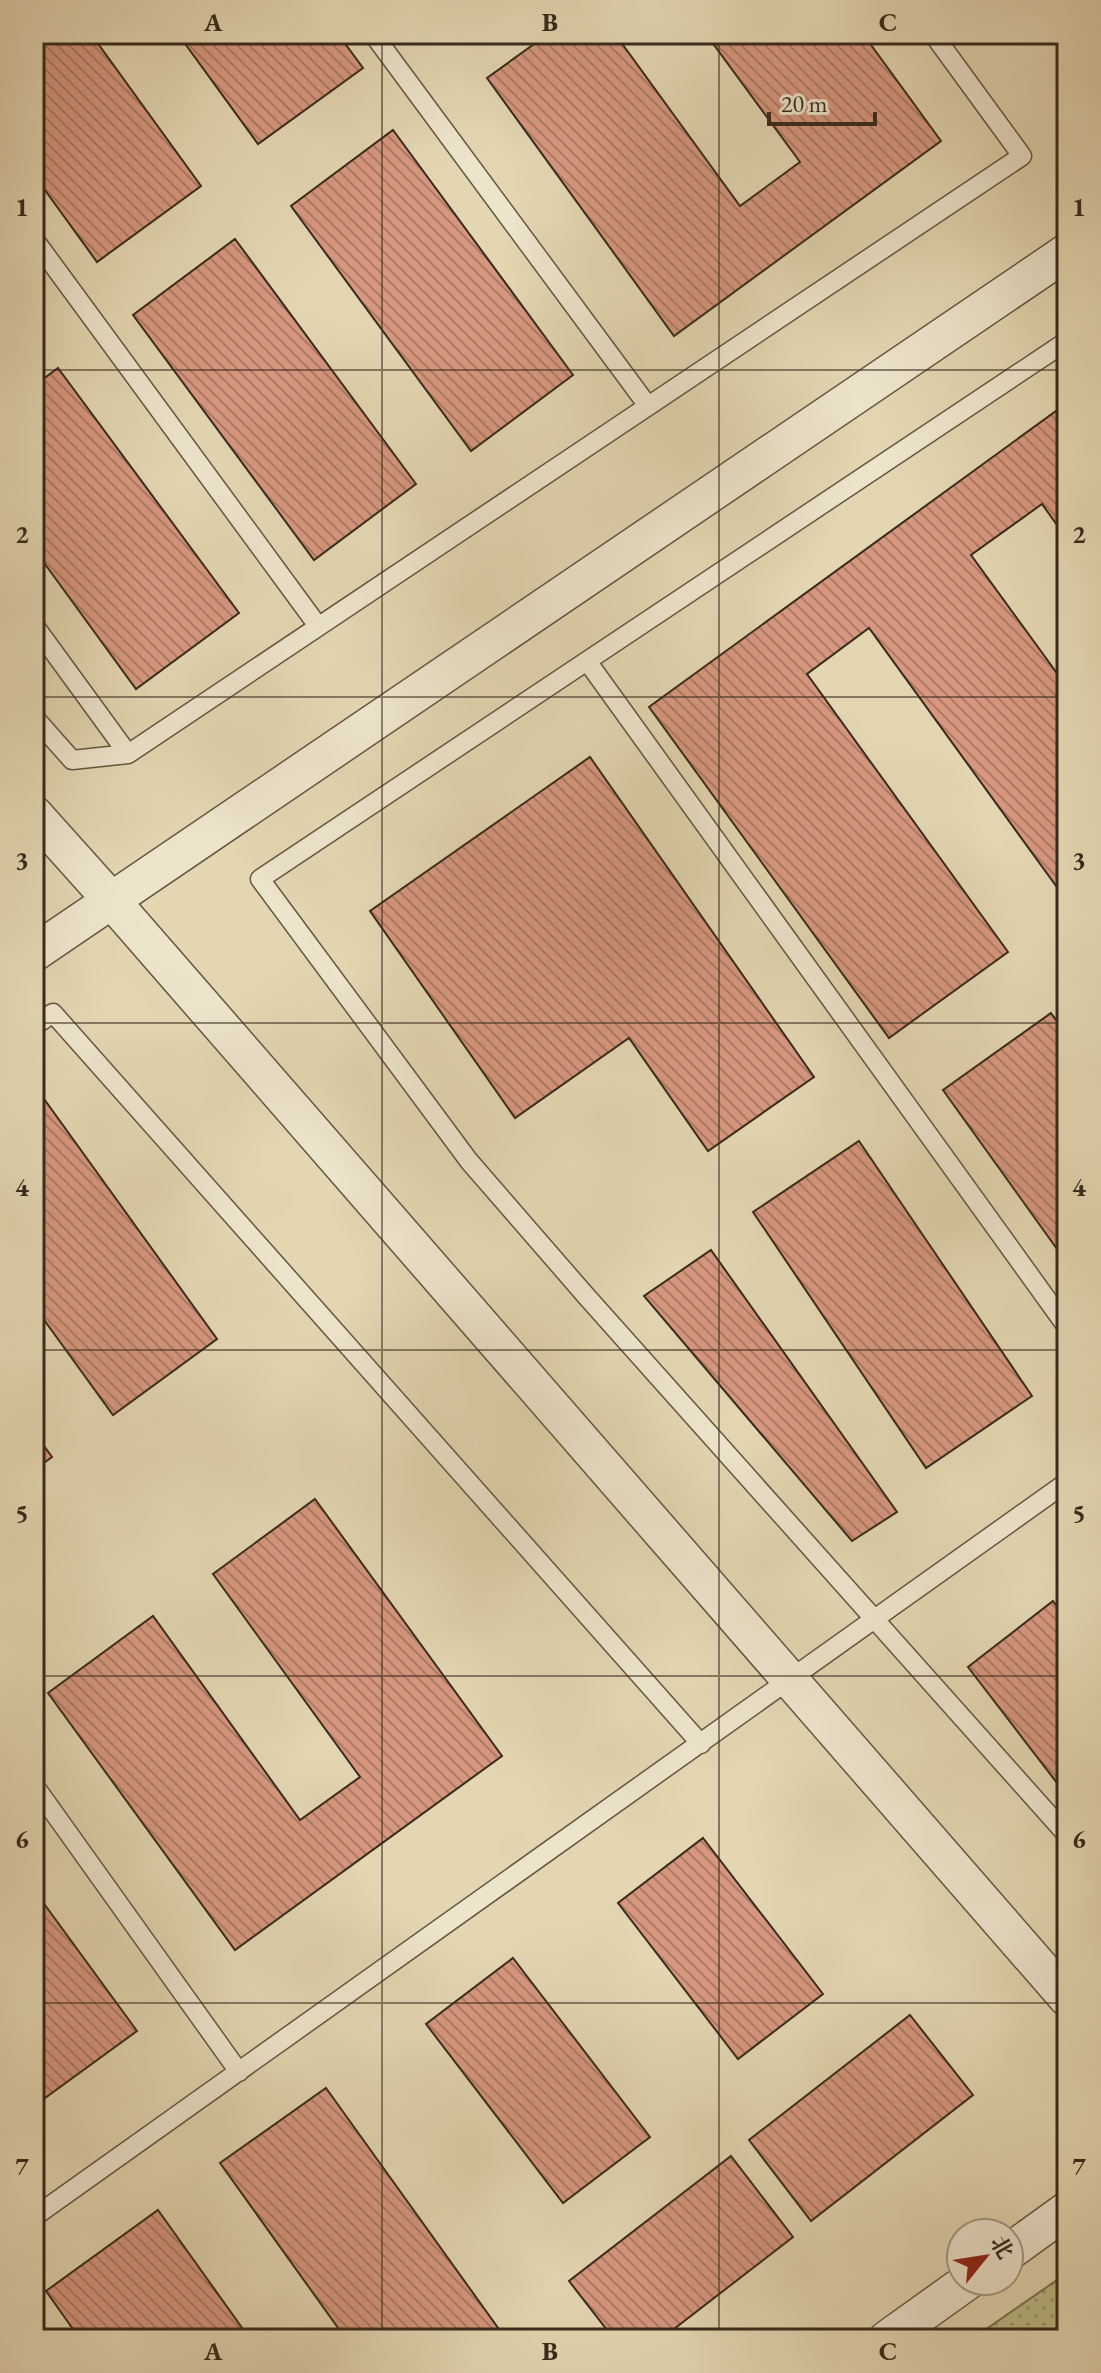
<svg xmlns="http://www.w3.org/2000/svg" width="1101" height="2373" font-family="'EB Garamond','Noto Serif SC',serif">
  <defs>
    <pattern id="grass-dots" width="8" height="8" patternUnits="userSpaceOnUse" patternTransform="scale(2)"><rect width="8" height="8" fill="#bcbb86"/><path d="M2 2h.1M6 6h.1" fill="none" stroke="#9a986d" stroke-width="1.8" stroke-linecap="round"/></pattern>
    <pattern id="building-back-hatch" width="6" height="6" patternUnits="userSpaceOnUse" patternTransform="scale(2)"><rect width="6" height="6" fill="#d6977e"/><path d="M-1 5l2 2M0 0l6 6M5-1l2 2" fill="none" stroke="#af7b66"/></pattern>
  </defs>
  <rect width="100%" height="100%" fill="#e3d6b1"/>
  <filter id="stains"><feTurbulence type="fractalNoise" baseFrequency=".0025" numOctaves="4"/><feColorMatrix values="0 0 0 0 .2 0 0 0 0 .09 0 0 0 0 .02 0 0 0 .5 -.17"/></filter>
  <radialGradient id="worn" r=".72"><stop offset=".6" stop-color="#630" stop-opacity="0"/><stop offset="1" stop-color="#630" stop-opacity=".3"/></radialGradient>
  <path fill="url(#grass-dots)" stroke="#7a7250" stroke-width="2" d="M1067 2273V2339H972Z"/>
  <path fill="url(#building-back-hatch)" stroke="#382a1b" stroke-width="2" d="M34 34H91L201 186 97 262 34 175Z
    M178 34H338L363 68 258 144Z
    M548 34H615L740 206 800 162 706 34H863L941 141 674 336 487 78Z
    M393 130 573 375 471 451 291 206Z
    M235 239 416 484 314 560 133 315Z
    M58 368 239 613 136 689 34 549V386Z
    M1067 403V539L1042 504 971 555 1067 687V901L869 628 807 674 1008 952 889 1038 649 707Z
    M590 757 814 1077 708 1151 629 1038 515 1118 370 911Z
    M1051 1013 1067 1035V1263L943 1090Z
    M34 1085 217 1339 113 1415 34 1306Z
    M859 1141 1032 1396 926 1468 753 1212Z
    M711 1250 897 1512 852 1541 644 1296Z
    M34 1432 52 1457 34 1470Z
    M315 1499 502 1756 235 1950 48 1693 153 1616 300 1820 360 1777 213 1574Z
    M1053 1601 1067 1619V1796L968 1667Z
    M703 1838 823 1994 738 2059 618 1903Z
    M34 1890 137 2031 34 2106Z
    M513 1958 650 2137 563 2203 426 2024Z
    M910 2015 973 2095 811 2221 749 2140Z
    M326 2088 506 2339H346L220 2163Z
    M731 2156 793 2237 661 2339H614L569 2281Z
    M158 2210 250 2339H80L46 2291Z"/>
  <g fill="none" stroke-linecap="round" stroke-linejoin="round">
    <g stroke="#635540" stroke-width="21">
      <path id="service" d="M373 34 648 406
        M34 239 318 626
        M1067 341 260 879 469 1161 587 1297 1067 1835
        M34 625 128 754
        M587 661 1067 1327
        M34 717 72 760 128 754 1022 156 933 34
        M34 1026 53 1013 701 1744
        M34 1785 239 2072
        M34 2217 1067 1482"/>
    </g>
    <g stroke="#635540" stroke-width="39">
      <path id="minor" d="M34 814 112 901 1067 1998
        M34 953 1067 252
        M1009 2252 1067 2210
        M887 2339 968 2281"/>
    </g>
    <use href="#service" stroke="#ede4cc" stroke-width="18"/>
    <use href="#minor" stroke="#ede4cc" stroke-width="36"/>
  </g>
  <path fill="none" stroke="#382a1b" stroke-width="2" stroke-opacity="0.55" d="M382 34V2339M719 34V2339M34 370H1067M34 697H1067M34 1023H1067M34 1350H1067M34 1676H1067M34 2003H1067"/>
  <rect width="1101" height="2373" fill="none" stroke="#e3d6b1" stroke-width="88"/>
  <g transform="translate(985 2257) rotate(60)"><circle r="38" fill="#ede4cc" stroke="#a59a85" stroke-width="2"/>
  <path d="M0-6L14 30L0 20L-14 30Z" fill="#8f2418"/>
  <text y="-12" font-size="22" font-weight="bold" text-anchor="middle" fill="#382a1b">北</text>
  </g>
  <path d="M769 112v12h106v-12" fill="none" stroke="#382a1b" stroke-width="4"/>
  <text x="781" y="112" font-size="24" fill="#382a1b" stroke="#ede4cc" stroke-width="6" paint-order="stroke">20 m</text>
  <rect x="44" y="44" width="1013" height="2285" fill="none" stroke="#382a1b" stroke-width="3"/>
  <g font-size="26" text-anchor="middle" font-weight="bold" fill="#382a1b">
    <text x="213" y="31">A</text>
    <text x="550" y="31">B</text>
    <text x="888" y="31">C</text>
    <text x="22" y="216">1</text>
    <text x="1079" y="216">1</text>
    <text x="22" y="543">2</text>
    <text x="1079" y="543">2</text>
    <text x="22" y="869">3</text>
    <text x="1079" y="869">3</text>
    <text x="22" y="1196">4</text>
    <text x="1079" y="1196">4</text>
    <text x="22" y="1522">5</text>
    <text x="1079" y="1522">5</text>
    <text x="22" y="1848">6</text>
    <text x="1079" y="1848">6</text>
    <text x="22" y="2175">7</text>
    <text x="1079" y="2175">7</text>
    <text x="213" y="2360">A</text>
    <text x="550" y="2360">B</text>
    <text x="888" y="2360">C</text>
  </g>
  <rect width="100%" height="100%" filter="url(#stains)"/>
  <rect width="100%" height="100%" fill="url(#worn)"/>
</svg>
